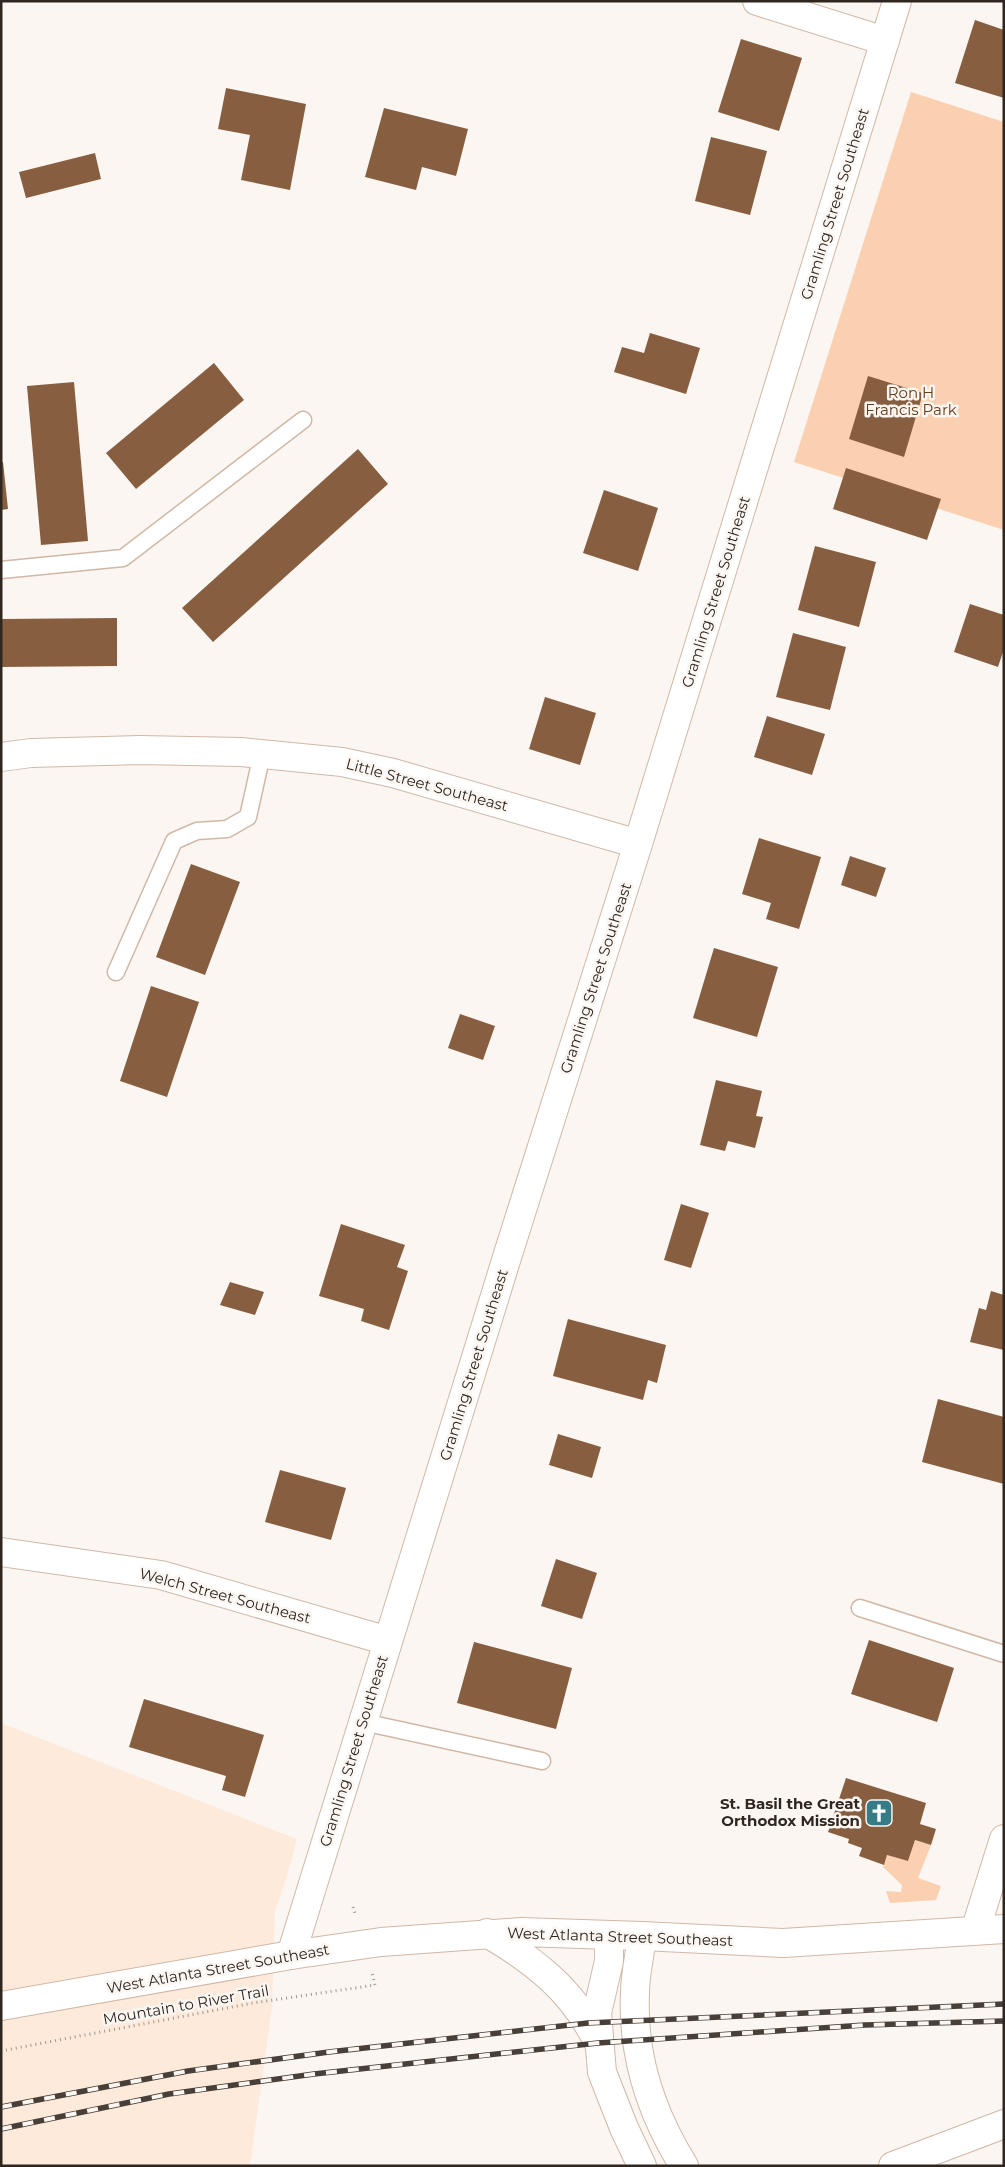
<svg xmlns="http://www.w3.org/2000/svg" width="1005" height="2167" font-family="Montserrat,sans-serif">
  <rect width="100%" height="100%" fill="#fbf6f2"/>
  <path fill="#feeadb" d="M1 1723 297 1839 285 1883 275 1910 272 2007 250 2166H1Z"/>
  <path fill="#fbd0b0" d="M911 92 1004 122V530L794 462Z
    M915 1840 931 1845 918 1878 941 1886 936 1900 890 1903 886 1891 901 1892 902 1885 883 1867 887 1855 908 1861Z"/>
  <path fill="#875f40" d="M975 20 1004 30V98L955 83Z
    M741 39 802 58 779 131 718 112Z
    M226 88 306 104 290 190 241 180 250 135 218 129Z
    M384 108 468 129 456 176 422 167 416 190 365 177Z
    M711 137 767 151 750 215 695 201Z
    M95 153 101 179 26 198 19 172Z
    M650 333 700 348 686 394 614 372 622 347 644 353Z
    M214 363 244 400 136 489 106 453Z
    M868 376 923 393 904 457 849 439Z
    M74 382 88 541 41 545 27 386Z
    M358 449 388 484 213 642 182 608Z
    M3 462 8 509 1 510V463Z
    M846 468 941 499 927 540 833 509Z
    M604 490 658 508 638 571 583 553Z
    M815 546 876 562 859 627 798 610Z
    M970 604 1004 615V649L998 667 954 652Z
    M117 618V666L1 667V619Z
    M793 633 846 647 830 710 776 697Z
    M545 697 596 713 580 765 529 749Z
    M767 716 825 734 812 775 754 757Z
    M759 838 821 857 799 929 766 919 771 903 742 894Z
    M850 856 886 868 876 897 841 885Z
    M191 864 240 882 205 975 156 957Z
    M714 948 778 967 757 1037 693 1018Z
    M151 986 199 1002 167 1097 120 1081Z
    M460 1014 495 1026 483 1060 448 1048Z
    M716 1080 762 1091 756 1116 763 1117 755 1148 728 1141 725 1151 700 1145Z
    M681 1204 709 1213 691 1268 664 1260Z
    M341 1224 405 1245 397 1267 408 1271 389 1330 361 1321 364 1309 319 1296Z
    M230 1282 264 1292 255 1315 220 1305Z
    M991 1291 1004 1295V1350L970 1342 979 1308 986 1310Z
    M568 1319 666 1345 657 1383 648 1380 643 1400 553 1376Z
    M938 1399 1004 1417V1484L922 1462Z
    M558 1434 601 1447 592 1478 549 1465Z
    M280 1470 346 1488 331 1540 265 1522Z
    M556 1559 597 1573 582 1619 541 1606Z
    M869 1640 954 1668 937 1722 851 1694Z
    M474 1642 572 1668 556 1729 457 1703Z
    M144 1699 264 1735 245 1797 222 1790 226 1776 129 1747Z
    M846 1778 926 1803 920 1824 936 1829 931 1845 915 1840 908 1861 887 1855 884 1865 859 1856 862 1848 848 1843 849 1839 828 1832Z"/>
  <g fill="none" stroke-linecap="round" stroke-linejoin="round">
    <g stroke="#d1b8a6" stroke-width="19">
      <path id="lane" d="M1 570 123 558 303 420
        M116 972 174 841 197 831 227 829 248 817 262 754
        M860 1608 1004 1654
        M363 1722 542 1761"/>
    </g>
    <g stroke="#d1b8a6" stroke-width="30">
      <path id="street" d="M757 1 885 41
        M1 757 31 753 140 750 241 752 342 762 393 773 638 844
        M1 1552 161 1575 388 1641
        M975 1931 1004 1839
        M642 1936 783 1943 1004 1929
        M291 1955 508 1254 638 844 897 1"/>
    </g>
    <g stroke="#d1b8a6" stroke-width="30">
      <path id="secondary" d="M487 1933C535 1961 572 1990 597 2040
        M609 1935V1961L597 2013 602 2072 624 2128 642 2166
        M1 2006 291 1955 381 1942 521 1932 642 1936C640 1955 635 1974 635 1993 632 2056 651 2113 684 2166
        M893 2166 1004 2124"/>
    </g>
    <path stroke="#9d9691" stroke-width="3" stroke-dasharray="1 4" stroke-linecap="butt" d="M353 1907 356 1916
      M1 2051 253 2003 375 1985 372 1973"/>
    <use href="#lane" stroke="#fff" stroke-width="16"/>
    <use href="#street" stroke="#fff" stroke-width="28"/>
    <use href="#secondary" stroke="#fff" stroke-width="28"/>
    <g stroke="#473f38" stroke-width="5.5">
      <path id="rail" d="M1 2107 188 2071 329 2052 588 2023 1004 2004
        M1 2129 169 2094 314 2074 598 2043 865 2025 1004 2021"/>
    </g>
    <use href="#rail" stroke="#fbf6f2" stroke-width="4" stroke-dasharray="11" stroke-linecap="butt"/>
  </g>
  <defs>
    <g id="church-square" transform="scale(1.4375)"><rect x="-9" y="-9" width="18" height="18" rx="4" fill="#357c87" stroke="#fbf6f2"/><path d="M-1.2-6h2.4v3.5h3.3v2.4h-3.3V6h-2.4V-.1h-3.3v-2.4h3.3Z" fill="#fff"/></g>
  </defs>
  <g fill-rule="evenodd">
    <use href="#church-square" x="879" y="1813"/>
  </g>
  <g text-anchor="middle" stroke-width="5" stroke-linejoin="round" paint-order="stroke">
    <g font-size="15" fill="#2f261f" stroke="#fbf6f2">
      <text transform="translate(835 204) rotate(-73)" y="5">Gramling Street Southeast</text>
      <text transform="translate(716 592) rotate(-73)" y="5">Gramling Street Southeast</text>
      <text transform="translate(427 785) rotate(15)" y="5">Little Street Southeast</text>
      <text transform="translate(596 978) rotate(-72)" y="5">Gramling Street Southeast</text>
      <text transform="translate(474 1365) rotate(-73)" y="5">Gramling Street Southeast</text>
      <text transform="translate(225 1596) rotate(15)" y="5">Welch Street Southeast</text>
      <text transform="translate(354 1751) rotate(-73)" y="5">Gramling Street Southeast</text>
      <text transform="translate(620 1937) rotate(2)" y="5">West Atlanta Street Southeast</text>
      <text transform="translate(218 1969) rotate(-10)" y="5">West Atlanta Street Southeast</text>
      <text transform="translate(186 2005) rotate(-10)" y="5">Mountain to River Trail</text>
    </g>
    <g font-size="15" fill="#673d16" stroke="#fbf6f2">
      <text x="911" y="398">Ron H<tspan x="911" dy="17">Francis Park</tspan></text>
    </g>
    <g font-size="15" font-weight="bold" fill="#2f261f" stroke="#fbf6f2" text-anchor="end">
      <text x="860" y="1809">St. Basil the Great<tspan x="860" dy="17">Orthodox Mission</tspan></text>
    </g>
  </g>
  <rect width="1005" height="2167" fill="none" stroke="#2f261f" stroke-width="5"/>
</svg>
